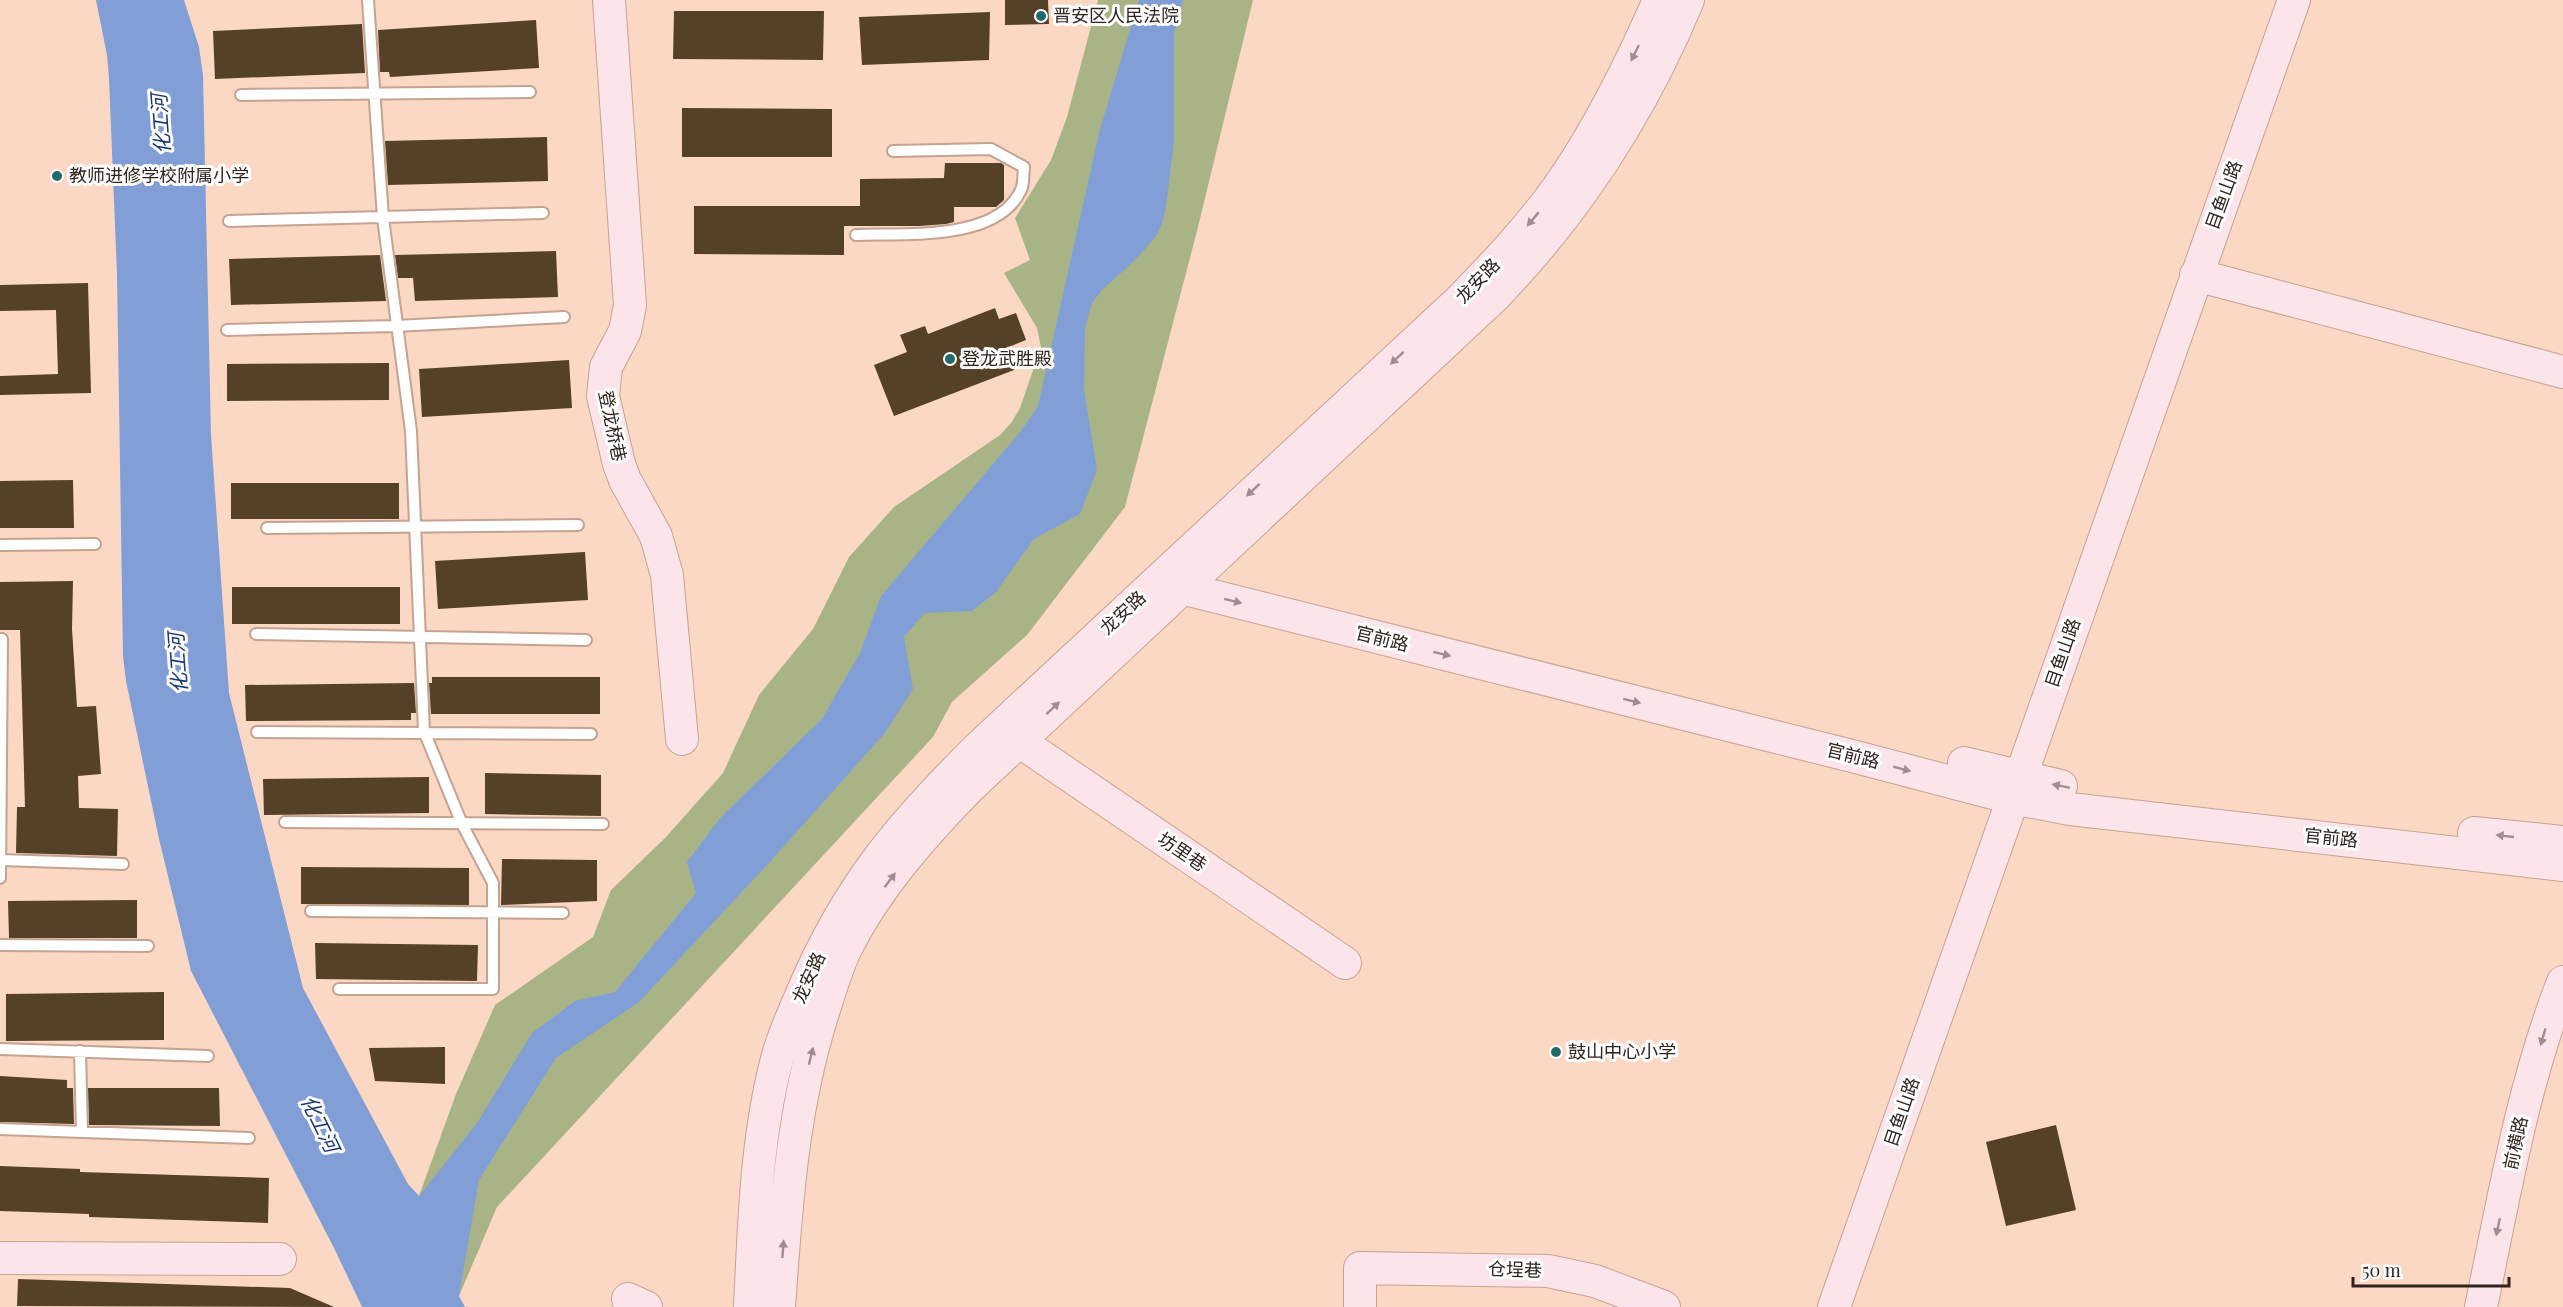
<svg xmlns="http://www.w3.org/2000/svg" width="2563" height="1307" font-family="'Playfair Display','Noto Sans SC',serif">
  <rect width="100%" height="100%" fill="#fbd8c4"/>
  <path fill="#a9b486" d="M1098 0H1253L1198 227 1125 507 1027 635 952 702 933 737 497 1207 459 1296 419 1196 456 1094 495 1005 593 937 611 890 665 838 723 773 759 695 813 629 849 557 894 507 1000 435 1011 423 1020 408 1041 347 1037 328 1004 273 1030 260 1015 218 1051 160 1067 117Z"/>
  <path fill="#819fd6" d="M96 0H184L199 47 203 75 211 435 229 693 303 988 408 1184 419 1196 477 1123 532 1033 575 1001 615 992 696 893 687 862 721 817 822 719 860 653 881 596 1021 431 1038 406 1100 129 1139 0H1183L1174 34V142L1166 207 1162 224 1155 238 1134 261 1102 290 1092 303 1085 328 1084 389 1097 470 1080 514 1034 539 996 592 972 611 925 613 904 637 913 689 884 734 768 864 639 1002 556 1058 479 1180 459 1296 465 1307H362L334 1248 191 971 159 839 126 681 123 656 117 274 109 78 107 55Z"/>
  <path fill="#544127" d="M1005 0H1048L1049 24 1005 25Z
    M674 11H824L823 60 673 59Z
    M990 12 989 60 862 65 859 17Z
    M536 20 539 68 390 77 389 72H380L378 30Z
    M362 24 365 73 215 79 213 31Z
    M682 108 832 109V157H682Z
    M547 137 548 181 388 185 385 141Z
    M945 163H1001L1004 165V200L996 207H954V222L946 224 919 226H844V255L694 254V206H860V179L944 178Z
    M556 251 558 297 415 301 413 278H398L395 255Z
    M380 255 386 301 231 305 229 259Z
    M88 283 91 393 0 395V376L58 374 56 310 0 311V285Z
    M995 308 999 319 1016 313 1026 340 1006 348 1014 370 894 416 874 365 907 352 900 335 925 326 928 334Z
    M569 360 572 408 422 417 419 369Z
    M389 363V400L227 401V364Z
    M73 480 74 528H0V481Z
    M231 483H399V519H231Z
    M585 552 588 600 438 609 435 561Z
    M73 581 72 629 77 707 96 706 101 774 78 776 79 808 118 809 117 856 16 853 17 807H25L20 630H0V582Z
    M232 587H400V624H232Z
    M432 677H600V714H431L429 683H432Z
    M414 683 416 713H411V720L246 721 245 685Z
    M485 773 601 775V816L485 814Z
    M429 777V813L264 815 263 779Z
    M502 859 597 860V901L501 905Z
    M301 867 469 868V905L301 904Z
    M137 900V938H9L8 901Z
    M315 943 478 945 477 981 316 979Z
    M164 992V1040L6 1041V994Z
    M445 1047V1084L375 1081 369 1048Z
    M0 1076 67 1080V1088H73L74 1124 0 1122Z
    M88 1088H219L220 1126 89 1125Z
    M2056 1125 2076 1210 2006 1226 1986 1142Z
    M0 1166 80 1169V1172L269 1178 268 1223 89 1217V1214L0 1211Z
    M18 1279 290 1288 334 1307 17 1306Z"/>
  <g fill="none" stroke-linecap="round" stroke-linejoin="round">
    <g stroke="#c4a390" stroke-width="14">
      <path id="lane" d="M241 95 530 92
        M229 221 543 213
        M856 235C904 233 997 242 1021 190 1024 184 1023 174 1024 167L991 149 893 151
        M227 330 396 326 564 317
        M267 528 578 525
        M0 545 95 544
        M256 634 586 640
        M0 639H2L0 878
        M257 732 591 734
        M285 822 603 824
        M0 860 123 864
        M311 911 563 913
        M0 945 148 946
        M339 989H493V883L462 824 424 731 411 431 383 218 368 0
        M0 1049 208 1056
        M80 1051 82 1132
        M0 1129 249 1138"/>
    </g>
    <g stroke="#c4a390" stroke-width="34">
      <path id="secondary" d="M609 0 630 305 625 331 606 367 603 396 619 464 625 480 656 536 667 575 682 739
        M2196 275 2563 372
        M1165 584 1852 756 2012 798 2070 809 2563 865
        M1019 741 1345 963
        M1964 763 2061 786
        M2474 833 2563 842
        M0 1258 280 1259
        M628 1299 646 1307
        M750 1307C754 1224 756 1139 777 1059 783 1035 794 1013 803 991 848 886 900 825 980 746L1459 301C1496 263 1534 223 1564 179 1602 123 1632 62 1659 0
        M779 1307C786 1209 792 1111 822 1016 829 993 836 969 846 948 877 887 923 835 970 787L1495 296C1578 210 1642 111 1688 0
        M1360 1307V1268L1548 1271 1595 1281 1664 1307
        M1834 1307 2294 0
        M2481 1307C2504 1198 2522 1087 2563 982"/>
    </g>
    <use href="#lane" stroke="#fff" stroke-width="10"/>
    <use href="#secondary" stroke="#fce4eb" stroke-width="32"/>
  </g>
  <defs><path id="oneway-solid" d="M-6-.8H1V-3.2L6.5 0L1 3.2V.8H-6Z" transform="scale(1.5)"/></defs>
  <g fill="#a08d8e">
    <use href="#oneway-solid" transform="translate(1635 53) rotate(116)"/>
    <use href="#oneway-solid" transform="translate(1533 219) rotate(130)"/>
    <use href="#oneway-solid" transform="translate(1397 358) rotate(137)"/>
    <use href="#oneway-solid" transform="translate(1253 490) rotate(137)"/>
    <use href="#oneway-solid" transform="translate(1233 601) rotate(14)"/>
    <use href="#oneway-solid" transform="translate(1442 654) rotate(14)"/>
    <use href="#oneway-solid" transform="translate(1632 701) rotate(14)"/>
    <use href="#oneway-solid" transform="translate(1053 708) rotate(-43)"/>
    <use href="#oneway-solid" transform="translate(1902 769) rotate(15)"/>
    <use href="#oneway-solid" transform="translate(2061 786) rotate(-168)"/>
    <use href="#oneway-solid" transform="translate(2505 836) rotate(-174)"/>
    <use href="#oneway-solid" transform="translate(890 880) rotate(-53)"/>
    <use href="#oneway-solid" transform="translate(2543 1037) rotate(106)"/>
    <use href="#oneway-solid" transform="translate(811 1056) rotate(-76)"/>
    <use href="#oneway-solid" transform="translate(2498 1227) rotate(102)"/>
    <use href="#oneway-solid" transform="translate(783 1249) rotate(-86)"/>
  </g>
  <g fill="#216c69" stroke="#fff" stroke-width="2">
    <circle cx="1041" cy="16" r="6"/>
    <circle cx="57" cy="176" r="6"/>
    <circle cx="950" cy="359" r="6"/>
    <circle cx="1556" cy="1052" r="6"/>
  </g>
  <g text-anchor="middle" stroke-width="6" stroke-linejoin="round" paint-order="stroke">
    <g font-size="18" fill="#30231c" stroke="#fff" text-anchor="start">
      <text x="1053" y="22">晋安区人民法院</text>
      <text x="69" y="182">教师进修学校附属小学</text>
      <text x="962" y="365">登龙武胜殿</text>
      <text x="1568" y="1058">鼓山中心小学</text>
    </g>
    <g font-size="18" fill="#30231c" stroke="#fff">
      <text transform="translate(2224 195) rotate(-70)" y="6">目鱼山路</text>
      <text transform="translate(1478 281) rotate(-46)" y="6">龙安路</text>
      <text transform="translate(612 426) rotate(78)" y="6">登龙桥巷</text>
      <text transform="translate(1123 613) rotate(-43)" y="6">龙安路</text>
      <text transform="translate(1382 639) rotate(14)" y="6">官前路</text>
      <text transform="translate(2063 653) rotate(-71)" y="6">目鱼山路</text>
      <text transform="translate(1853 756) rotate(14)" y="6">官前路</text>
      <text transform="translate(2331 838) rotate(6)" y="6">官前路</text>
      <text transform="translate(1182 852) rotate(34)" y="6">坊里巷</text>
      <text transform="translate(809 978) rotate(-66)" y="6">龙安路</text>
      <text transform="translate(1902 1112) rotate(-71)" y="6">目鱼山路</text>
      <text transform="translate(2516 1143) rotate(-78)" y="6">前横路</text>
      <text transform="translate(1515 1270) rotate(2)" y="6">仓埕巷</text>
    </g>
    <g font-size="20" font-style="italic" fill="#173879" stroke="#fff">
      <text transform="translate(161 124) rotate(-94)" y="7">化工河</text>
      <text transform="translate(178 663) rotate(-94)" y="7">化工河</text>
      <text transform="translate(320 1124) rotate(64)" y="7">化工河</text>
    </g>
  </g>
  <path d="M2353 1277v9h156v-9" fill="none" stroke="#30231c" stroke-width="3"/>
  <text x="2362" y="1277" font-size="18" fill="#30231c" stroke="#ffffff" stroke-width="4.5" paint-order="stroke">50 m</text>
</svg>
